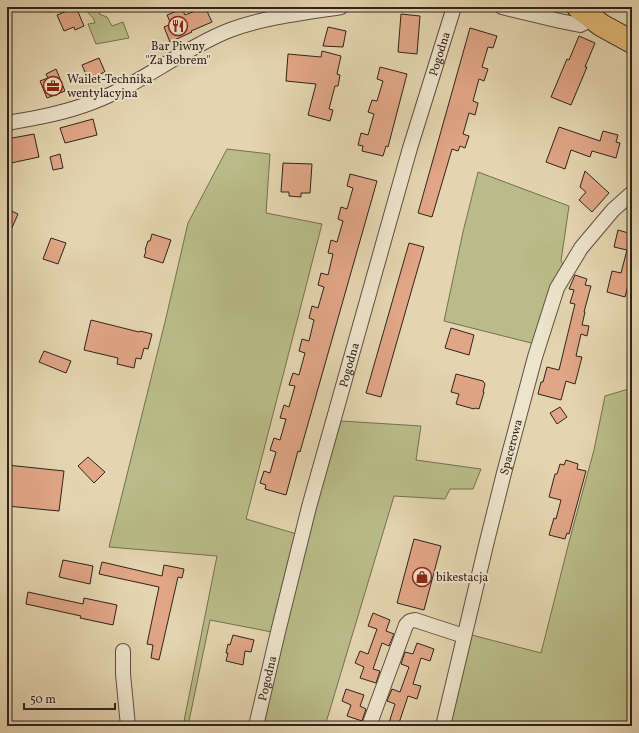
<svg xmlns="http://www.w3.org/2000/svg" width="639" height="733" font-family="Vollkorn,serif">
  <rect width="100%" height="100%" fill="#e4d5b0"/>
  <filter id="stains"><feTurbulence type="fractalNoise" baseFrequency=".005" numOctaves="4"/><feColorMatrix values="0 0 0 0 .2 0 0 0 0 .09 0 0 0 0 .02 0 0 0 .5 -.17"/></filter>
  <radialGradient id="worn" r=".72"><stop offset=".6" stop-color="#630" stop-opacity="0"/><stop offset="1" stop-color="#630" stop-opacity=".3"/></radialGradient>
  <path fill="#b9bc88" stroke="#746f52" d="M25 7H59L50 12 29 10Z
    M84 7H102L99 14 107 17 112 26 123 22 129 38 96 44 88 24 95 23C93 14 86 14 84 7Z
    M227 149 270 154 266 213 322 224 246 519 307 537 341 421 421 426 416 460 481 469 473 489H450L445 499 394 496 325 726H264L282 634 210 620 188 726H183L217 556 109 547 165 322 188 223Z
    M478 172 569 206 561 261 567 270 539 345 444 321 463 232Z
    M632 388V726H444L468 634 541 653 569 542 594 450 605 396Z"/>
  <path fill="#e0a686" stroke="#30221c" d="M66 7H76L84 26 75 30 74 27 64 31 57 15 67 11Z
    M205 7 212 22 191 31 192 32 170 42 164 27 171 24 167 15 182 9 185 15Z
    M401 14 420 16 417 54 398 52Z
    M328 27 346 31 343 47 323 46Z
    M470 28 497 36 493 48 488 47 482 67 488 69 484 81 479 79 473 101 478 103 475 115 469 113 463 134 469 136 465 148 460 146 458 151 452 149 432 217 418 213Z
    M579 36 595 43 585 67H587L571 105 551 97 567 59 569 60Z
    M322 51 341 56 337 74 340 75 338 86H335L329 109 333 110 330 121 308 115 316 84 286 81 288 54 321 57Z
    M99 58 105 72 88 79 82 65Z
    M380 67 407 74 388 147 386 146 383 156 362 151 363 146 358 145 361 133 368 135 374 114 368 112 372 100 377 101 383 81 377 79Z
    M56 69 65 91 47 98 40 81 48 78 46 74Z
    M93 119 97 135 65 143 60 128Z
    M559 127 600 141 603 131 618 135 616 142 620 143 616 158 592 151 590 157 571 150 565 169 546 162Z
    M34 134 39 157 11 163 7 139Z
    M60 154 63 168 53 170 50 157Z
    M283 163 312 164 310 193H301V197L289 196V192H281Z
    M585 171 609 193 592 212 579 200 586 192 580 187Z
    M350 174 377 181 300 452 298 451 286 495 265 489 266 485 260 483 264 471 270 473 276 452 270 450 274 438 280 440 286 419 280 418 284 405 289 407 295 386 289 385 293 373 299 375 305 353 299 351 302 339 309 341 314 320 309 318 312 306 318 308 324 287 318 285 321 273 328 275 333 254 328 253 331 240 337 242 343 221 338 219 341 207 347 209 353 188 347 186Z
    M7 209 18 214 7 239Z
    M618 230 632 234V270L625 297 607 292 612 271 621 273 627 250 614 247Z
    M152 234 171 240 163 263 144 257 146 251 145 250 148 241H150Z
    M51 238 66 243 58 264 43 259Z
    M409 243 424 247 381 397 366 393Z
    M575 275 587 279 585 285 591 286 584 312H585L582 325 589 326 587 336 581 334 576 356 582 357 575 384 566 381 561 400 538 394 541 382H543L547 367 559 370 575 304 570 303 574 290 569 289Z
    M91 320 139 332 140 331 152 334 148 349 144 348 141 359 136 358 134 368 117 364 118 358 84 350Z
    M451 328 474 335 469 355 445 348Z
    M44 351 71 361 66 373 39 362Z
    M456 374 483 381 485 384 483 392H484L479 409 475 408 474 409 456 404 459 394 451 392Z
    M560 407 567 417 557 424 550 413Z
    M88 457 105 472 94 483 78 466Z
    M566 460 578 464 577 469 586 471 569 534 567 533 565 539 549 535 554 518 556 519 561 500 549 497 555 474H557L560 464 564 465Z
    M7 465 64 471 59 511 7 506Z
    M414 539 441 546 424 610 397 603Z
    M63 560 93 566 90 584 59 577Z
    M102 562 162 576 164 565 184 569 182 578 178 577 159 660 151 658 153 645 147 644 159 587 99 574Z
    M28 592 83 604 84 598 117 605 113 625 80 618 81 616 26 604Z
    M373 613 390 620 386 631 394 634 389 646 382 643 373 669 380 671 376 683 360 678 364 667 355 663 360 651 368 654 377 629 368 626Z
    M233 635 254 640 251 652 245 651 243 665 226 661 228 653H226L228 644 230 645Z
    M417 643 434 649 430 661 421 658 413 684 421 686 417 699 408 696 398 726H388L395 704 387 701 392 689 400 692 409 667 401 664 405 652 413 654Z
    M346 689 364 695 360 706 366 709 362 721 347 716 351 705 342 701Z"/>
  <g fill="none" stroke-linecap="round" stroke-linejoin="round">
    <g stroke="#5d4f41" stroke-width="16">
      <g id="minor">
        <path d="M502 7 560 21 580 25 584 23 590 16"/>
        <path d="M7 123C36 118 65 113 93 102 141 84 182 49 230 30 265 17 304 13 341 7"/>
        <path d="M123 651V674L128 726"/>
        <path id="s1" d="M256 726 278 632 309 507 410 148 454 7"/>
        <path d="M369 726 406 625 410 621 415 620 464 636"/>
        <path id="s2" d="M443 726 487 541 504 473 535 357 557 288 581 248 613 210 632 193"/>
      </g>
    </g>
    <g stroke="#30221c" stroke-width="24">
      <path id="primary" d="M578 7 601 25 632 42"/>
    </g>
    <use href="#minor" stroke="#ede4cc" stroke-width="14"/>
    <use href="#primary" stroke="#e2ba78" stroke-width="22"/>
  </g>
  <defs>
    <g id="restaurant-ring" transform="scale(1)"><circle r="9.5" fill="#ede4cc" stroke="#8f2418" stroke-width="1.5"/><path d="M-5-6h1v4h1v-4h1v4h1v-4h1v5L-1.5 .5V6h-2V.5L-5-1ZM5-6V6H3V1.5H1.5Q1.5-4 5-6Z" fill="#8f2418"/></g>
    <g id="office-ring" transform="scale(1)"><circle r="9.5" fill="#ede4cc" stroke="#8f2418" stroke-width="1.5"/><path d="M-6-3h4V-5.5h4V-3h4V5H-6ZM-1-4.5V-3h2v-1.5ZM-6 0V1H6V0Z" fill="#8f2418"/></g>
    <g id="shop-ring" transform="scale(1)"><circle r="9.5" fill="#ede4cc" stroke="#8f2418" stroke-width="1.5"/><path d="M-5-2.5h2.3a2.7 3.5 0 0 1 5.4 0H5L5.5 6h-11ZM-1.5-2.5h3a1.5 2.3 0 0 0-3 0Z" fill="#8f2418"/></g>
  </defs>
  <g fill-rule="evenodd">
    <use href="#restaurant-ring" x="178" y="26"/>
    <use href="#office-ring" x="53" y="86"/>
    <use href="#shop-ring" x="422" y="577"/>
  </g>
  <g text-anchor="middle" stroke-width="4" stroke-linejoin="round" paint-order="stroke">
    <g font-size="12" fill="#30221c" stroke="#ede4cc" text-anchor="start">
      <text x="178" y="50" text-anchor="middle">Bar Piwny<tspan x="178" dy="14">"Za Bobrem"</tspan></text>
      <text x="67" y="83">Wailet-Technika<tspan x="67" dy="14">wentylacyjna</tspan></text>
      <text x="436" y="581">bikestacja</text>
    </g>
    <g font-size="12" fill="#30221c" stroke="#ede4cc">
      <text dy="4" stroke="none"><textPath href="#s1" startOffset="697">Pogodna</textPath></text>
      <text dy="4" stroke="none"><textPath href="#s1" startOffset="373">Pogodna</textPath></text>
      <text dy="4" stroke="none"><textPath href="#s2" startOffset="287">Spacerowa</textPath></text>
      <text dy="4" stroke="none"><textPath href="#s1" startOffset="49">Pogodna</textPath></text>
    </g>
  </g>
  <rect width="639" height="733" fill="none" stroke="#e4d5b0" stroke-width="24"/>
  <rect x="8" y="8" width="623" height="717" fill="none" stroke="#30221c" stroke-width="2"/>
  <rect x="12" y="12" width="615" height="709" fill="none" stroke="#30221c"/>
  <path d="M24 703v6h91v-6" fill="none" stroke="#30221c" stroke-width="2"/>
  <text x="30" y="703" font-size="12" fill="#30221c" stroke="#ede4cc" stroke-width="3" paint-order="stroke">50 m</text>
  <rect width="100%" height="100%" filter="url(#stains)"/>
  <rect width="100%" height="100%" fill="url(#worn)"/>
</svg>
